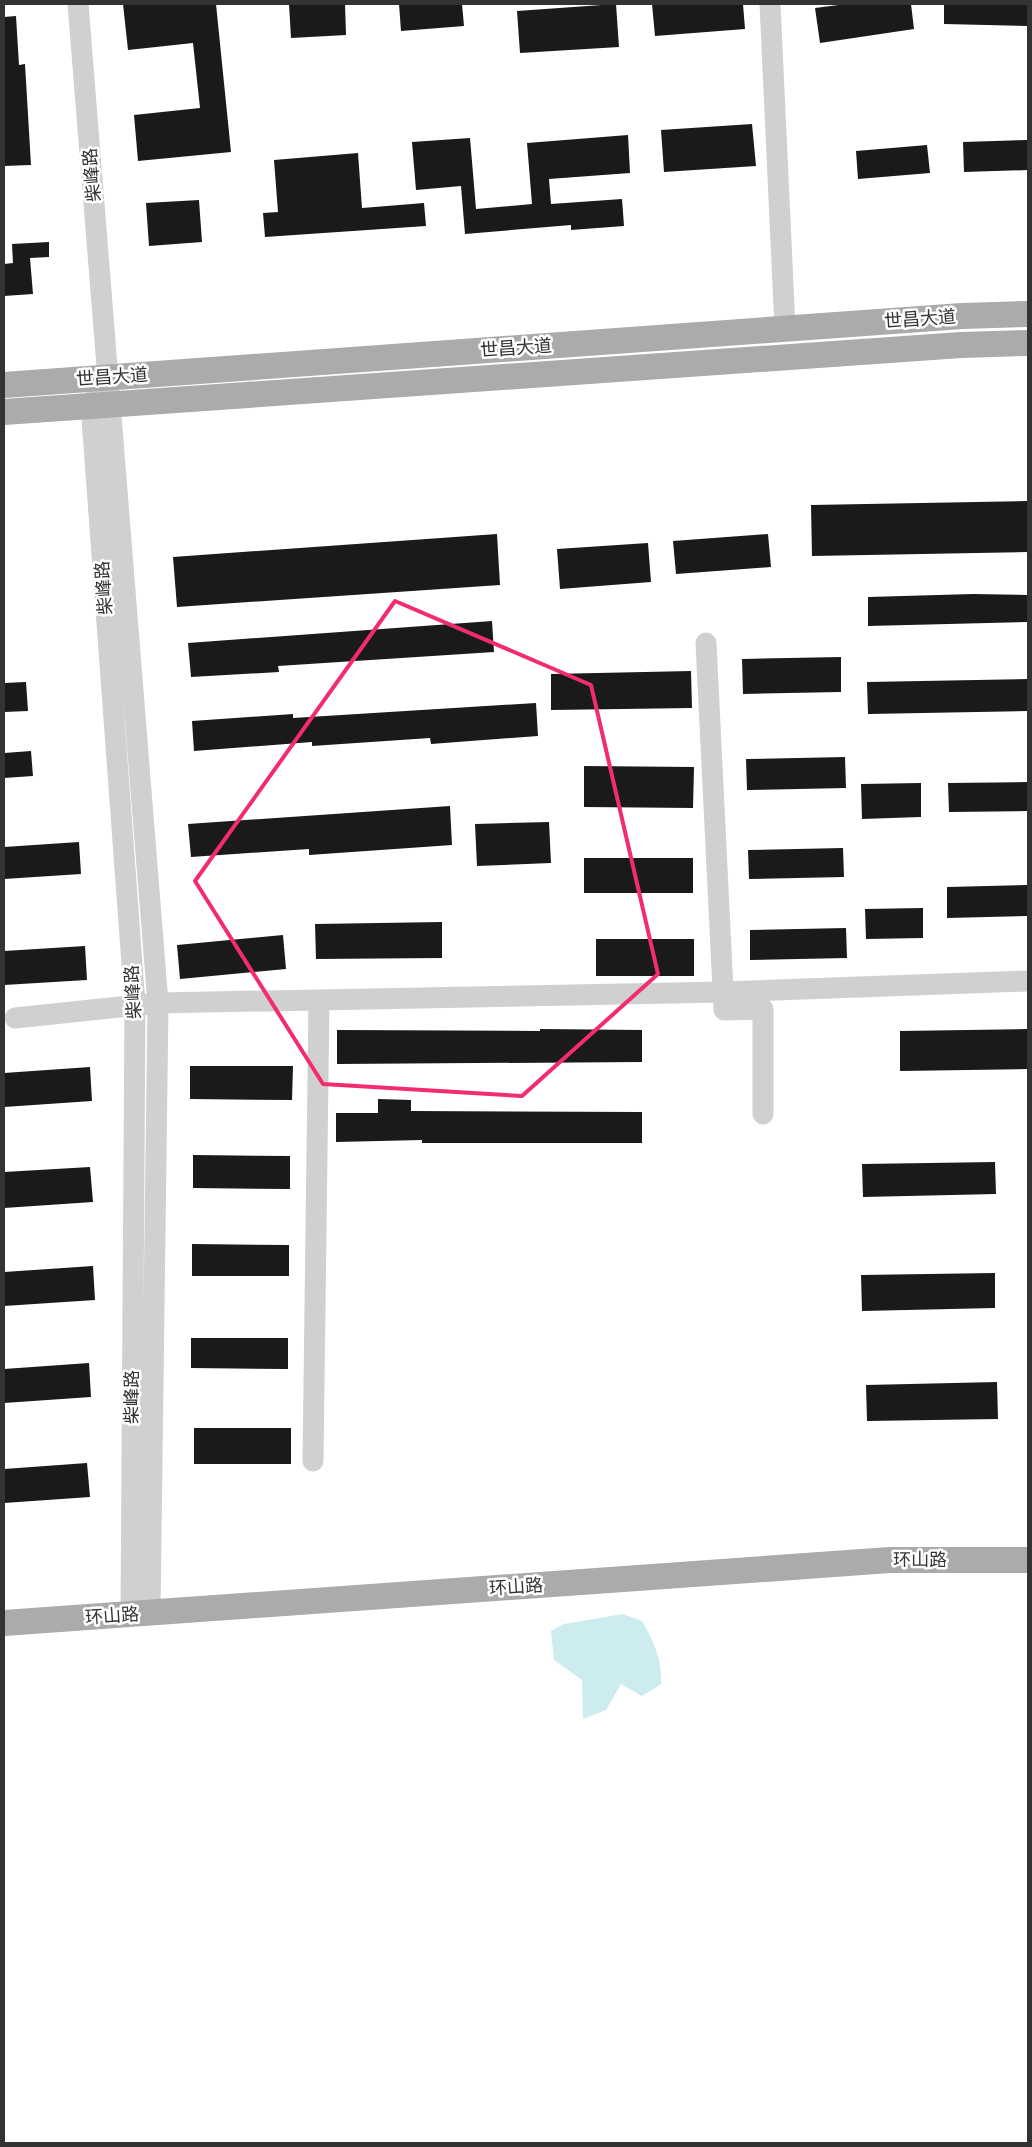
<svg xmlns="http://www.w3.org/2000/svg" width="1032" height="2147" font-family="'Alegreya Sans','Noto Sans SC',sans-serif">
  <rect width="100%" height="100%" fill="#fff"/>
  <path fill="#ccecf0" d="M623 1614 642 1621C653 1640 663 1661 661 1684L642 1696 621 1684 606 1710 583 1719 582 1680 554 1660 551 1631 564 1624Z"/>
  <path fill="#1a1a1a" d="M123 4H216L231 152 138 161 134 115 200 108 193 43 128 50Z
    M289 4H345L346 35 291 38Z
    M399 4H462L464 26 401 31Z
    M616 4 619 47 520 53 517 11Z
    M652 4H743L745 29 655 36Z
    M846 4H911L914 29 820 43 815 8Z
    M944 4H1028V26L944 24Z
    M16 16 19 65 25 64 31 165 4 166V17Z
    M752 124 756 166 664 172 661 130Z
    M628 135 630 173 549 179 551 204 622 199 624 226 571 230V225L465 234 461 186 416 190 412 142 470 138 476 209 532 204 527 143Z
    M1028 140V170L964 172 963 142Z
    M927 145 930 173 858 179 856 151Z
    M358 153 362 208 424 203 426 226 265 237 263 213 278 212 274 160Z
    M199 200 202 242 149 246 146 203Z
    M49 242V257L30 258 33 294 4 296V264L13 263 12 244Z
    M1028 501V552L812 556 811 505Z
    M497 534 500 585 177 607 173 557Z
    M768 534 771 567 676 574 673 541Z
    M648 543 651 582 560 589 557 549Z
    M973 594 1028 595V622L868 626V597Z
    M492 621 494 652 278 666 279 672 191 677 188 643Z
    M841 657V692L743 694 742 659Z
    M691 671 692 708 551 710V674Z
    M1028 679V711L868 714 867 682Z
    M26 682 28 711 4 712V683Z
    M536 703 538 736 431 744 430 738 312 746V742L194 751 192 721 293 714V718Z
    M31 751 33 776 4 778V753Z
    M845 757 846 788 747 790 746 759Z
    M584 766 694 767 693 808 584 807Z
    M1028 782V811L949 812 948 783Z
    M921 783V817L862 819 861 784Z
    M450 806 452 845 309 855V849L191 857 188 824Z
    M549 822 551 863 477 866 475 824Z
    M79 842 81 874 4 879V847Z
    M843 848 844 877 749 879 748 850Z
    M584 858H693V893H584Z
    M1028 885V916L947 918V887Z
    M923 908V938L866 939 865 909Z
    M442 922V958L316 959 315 924Z
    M846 928 847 958 750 960V930Z
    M283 935 286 969 180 979 177 945Z
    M596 939H694V976H596Z
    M85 946 87 980 4 985V951Z
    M540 1029 642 1030V1062L337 1064V1030L540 1031Z
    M1028 1029V1069L900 1071V1031Z
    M190 1066H293L292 1100 190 1099Z
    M90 1067 92 1101 4 1107V1073Z
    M378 1099 411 1100V1111L642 1112V1143H422V1140L336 1142V1113H378Z
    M193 1155 290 1156V1189L193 1188Z
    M995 1162 996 1194 863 1197 862 1164Z
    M90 1167 93 1202 4 1208V1172Z
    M192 1244 289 1245V1276H192Z
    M93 1266 95 1300 4 1306V1272Z
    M995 1273V1308L862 1311 861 1275Z
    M191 1338H288V1369L191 1368Z
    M89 1363 91 1397 4 1403V1369Z
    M997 1382 998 1419 867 1421 866 1385Z
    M194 1428H291V1464H194Z
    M87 1463 90 1497 4 1503V1469Z"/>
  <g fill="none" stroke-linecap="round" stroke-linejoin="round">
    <path stroke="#d0d0d0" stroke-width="21" d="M78 4 158 1003 150 1613
      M770 4 785 328
      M98 394 91 405 135 1005 131 1614
      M706 643 724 1010 763 1009V1114
      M15 1018 158 1003 723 992 1028 981
      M313 1461 319 1000"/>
    <path stroke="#ababab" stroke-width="26" d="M4 385 962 316 1028 314
      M4 412 961 345 1028 343
      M4 1623 890 1560H1028"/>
  </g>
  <path fill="none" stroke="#f32c70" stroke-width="4" stroke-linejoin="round" d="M395 601 591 685 658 974 522 1096 323 1084 195 881Z"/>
  <g text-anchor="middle" stroke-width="5" stroke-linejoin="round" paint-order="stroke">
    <g font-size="18" fill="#333" stroke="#fff">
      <text transform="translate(92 175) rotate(-95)" y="6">柴峰路</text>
      <text transform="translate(920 319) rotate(-4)" y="6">世昌大道</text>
      <text transform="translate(516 348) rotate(-4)" y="6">世昌大道</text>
      <text transform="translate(112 377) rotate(-4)" y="6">世昌大道</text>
      <text transform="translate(104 588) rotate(-94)" y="6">柴峰路</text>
      <text transform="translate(133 992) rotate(-93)" y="6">柴峰路</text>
      <text transform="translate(132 1397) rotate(-90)" y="6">柴峰路</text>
      <text x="920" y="1566">环山路</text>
      <text transform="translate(516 1587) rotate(-4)" y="6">环山路</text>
      <text transform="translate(112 1616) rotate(-4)" y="6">环山路</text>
    </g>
  </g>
  <rect width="1032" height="2147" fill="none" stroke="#333333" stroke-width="10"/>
</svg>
